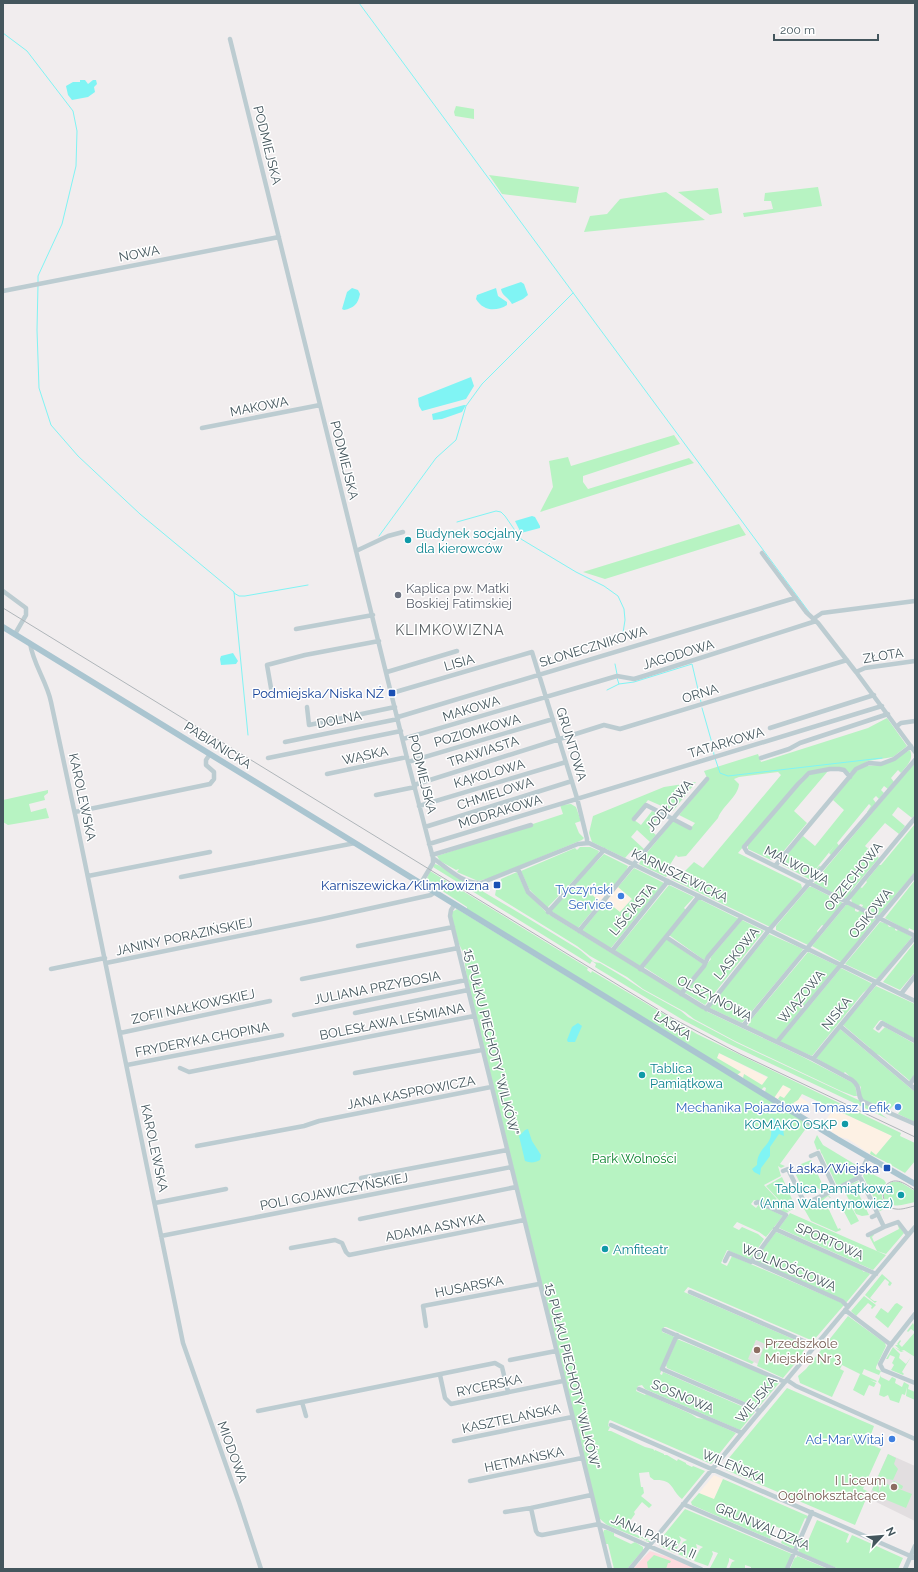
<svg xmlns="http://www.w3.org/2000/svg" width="918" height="1572" font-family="Raleway,sans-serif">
  <rect width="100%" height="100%" fill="#f1edee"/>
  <path fill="#fdf1e4" d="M592 883 606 894 600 902 587 890Z
    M618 887 632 898 620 912 606 901Z
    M719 1053 768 1078 762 1085 744 1074 743 1078 717 1058Z
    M783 1085 802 1094 800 1097 809 1103 804 1110 798 1107 796 1110 795 1109 796 1106 780 1096 778 1099 775 1097Z
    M834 1109 892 1136 875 1157 873 1156 848 1139 840 1137 822 1125Z
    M714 1475 723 1479 714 1500 699 1493Z"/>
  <path fill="#e2dee0" d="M756 1340 766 1344 758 1364 747 1359Z
    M888 1454 915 1466V1521L868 1498Z"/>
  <path fill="#fddbdf" d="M650 1551 671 1558 697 1569H633Z"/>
  <path fill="#b7f3c2" d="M456 106 474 109V119L455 116 454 112Z
    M489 175 579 187 576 203 502 194Z
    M818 187 822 206 744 217 743 213 773 209 771 201H764L765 193Z
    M718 188 722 213 710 215 678 192Z
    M666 192 705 220 584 232 590 216 607 214 620 199Z
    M674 435 680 444 583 476V482L588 489 689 458 694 463 540 512 553 487 549 461 568 457 571 466Z
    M739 524 746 535 605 579 583 572Z
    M887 718 907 746 893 757 868 761 849 773 843 769 810 771 802 777 738 853 801 884 802 888 770 927 671 879 673 877 678 879 681 875 694 862 703 868 781 775 778 772 739 777 734 779 739 784C738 797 723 805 718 818L686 856 678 857 676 855 668 868 662 865 659 871 668 875 666 877 639 864 641 860 673 821 690 829 695 823 679 815 708 780 704 771 758 754 761 762 868 728Z
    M910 750C914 760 907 765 901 773L898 770 891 778 894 782 888 789 884 786 881 790 884 793 879 799 876 796 873 799 876 803 868 813 867 812 871 806 869 804 837 843 840 847 832 856 829 853 835 845 811 875 819 866 822 867 811 880 782 865 781 861 803 836 815 846 844 810 833 800 855 772 865 766 881 765Z
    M915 762V814L912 818 898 807 892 815 905 826 899 834 885 823 865 846 879 858 851 891V893L845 899 814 883 815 881Z
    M828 771 794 811 807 823 777 859 771 860 748 849V845L800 782 813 773Z
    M696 782 673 811 648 800 633 819 641 825 652 811 661 815 649 829 656 835 650 842 637 830 631 837 644 849 639 855 632 850 625 858 592 842 589 833 593 816 664 787Z
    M48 790V793L44 796 45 800 29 804 31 812 46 808 49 818 8 825 3 822V800Z
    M571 804 576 807 581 821 575 823 579 833 584 838 582 840 490 878 478 881 457 872 459 869 456 870 440 861 437 856 563 814 560 805Z
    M915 824V872L879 915H876L862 907 863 905 860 904 859 906 852 903 851 898 860 887 862 888 867 882 866 881 879 865H881Z
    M580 847H590L599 851 597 856 547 908 529 889 521 871 575 848 577 850Z
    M604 854 628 866 626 871 606 894 592 883 587 890 600 902 578 928 551 911 553 907Z
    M435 864 438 865 521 914 580 950 594 962 600 963 625 978 643 990 681 1011 688 1017 737 1043 882 1111 881 1114 888 1119 727 1043 683 1020 595 967 596 964 592 961 590 964 433 867Z
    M634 868 664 883 661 887 611 948 582 931 606 901 620 912 632 899 618 887Z
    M430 871 588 968 587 970 591 973 592 971 697 1034 901 1133 900 1136 915 1143V1161L905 1173 884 1161 870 1154 871 1151 876 1155 892 1136 802 1094 798 1100 793 1103 797 1106 795 1109 778 1099 780 1096 784 1098 791 1089 783 1085 774 1098 765 1092 766 1088 764 1087 761 1090 743 1078 744 1074 762 1085 768 1077 719 1053 717 1058 741 1072 737 1075 467 909V907L430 883 427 878Z
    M517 872 526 892 548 914 708 1012 801 1056 855 1084 857 1096H854L841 1091 735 1041 694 1019 685 1012 643 989 627 977 590 956 577 946 496 896 495 895 496 890H499L501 879Z
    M915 880V931L909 928 908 931 885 918Z
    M669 885 694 897 684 908 686 910 640 966 615 951Z
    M809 887H812L843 903 824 926 822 925 817 931 818 933 808 945 776 930V926Z
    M699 899 739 919 704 960 669 935Z
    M846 905H850L855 908V911L858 912 860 910 875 917V920L841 962 812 946Z
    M457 909 810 1125V1128L807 1127 780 1164 785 1166 781 1168 778 1166 781 1176 764 1185 789 1212 785 1213 754 1200 751 1204 756 1208 759 1204 783 1216 766 1237 759 1232 737 1222 733 1227 739 1230 742 1227 758 1234 764 1239 750 1260 727 1250 721 1263 727 1266 732 1256 840 1302 844 1305 813 1341 688 1287 684 1292 807 1345 803 1352 804 1353 783 1378 757 1366 765 1344 756 1340 748 1359 754 1362 752 1364 666 1327H664L662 1332 673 1336 675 1338 660 1374 662 1375 663 1372 755 1412 740 1430 645 1389 642 1385 638 1386 636 1391 645 1395 646 1394 691 1414 697 1418 705 1419 736 1433 711 1464 610 1420 609 1421 608 1426 610 1427 608 1431H611L645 1447 653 1449 655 1451V1450L664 1454V1455H667L677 1461 678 1459 686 1463V1464L692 1467 693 1466 705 1471 682 1499C670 1489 674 1479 654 1480L650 1477 649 1472 639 1473 641 1487H643L644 1493 641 1496 652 1505 649 1508 642 1502 634 1512 635 1514 630 1521H628V1523L631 1524 629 1526 630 1530H633L634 1531 632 1533 648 1539 647 1541 640 1537 639 1538 647 1542 649 1540 650 1542H648L607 1525 599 1518 467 978 463 952 458 942 451 914 452 912Z
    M742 920 764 931 705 1005 684 992 711 959 710 958Z
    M880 922C885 923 887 923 889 927L893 926 895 928V930L897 931 898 929 912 937 877 979 845 964Z
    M769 934 803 949 800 954 742 1023 710 1008 711 1005Z
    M666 939 703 964 681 991 644 967Z
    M915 942V972L900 990 883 982Z
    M808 952 838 966 776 1040 748 1026 750 1021Z
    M841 968 871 983 872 985 863 993 812 1056 781 1043 780 1041 787 1033Z
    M876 986 915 1004V1039L881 1020 879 1021 873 1029 879 1033 885 1027 915 1044V1076L910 1081 879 1055 867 1051 870 1048 843 1025Z
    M840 1029 915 1092V1122L898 1114 900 1111 893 1106 889 1110 863 1100 860 1095 861 1087 845 1072 843 1074 816 1058Z
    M817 1135 823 1145 861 1168 857 1177 837 1186 822 1154 821 1153 820 1149 817 1150 814 1142Z
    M811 1160 826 1192 813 1186H809L808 1185 802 1187 795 1173 801 1164Z
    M863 1169 884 1180 886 1183 882 1190V1198L888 1207 878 1212 880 1210 863 1176 865 1171Z
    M782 1177 796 1208 789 1211 766 1186Z
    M858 1181 861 1184 859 1182 854 1184 869 1215 862 1216 856 1214 844 1190 849 1187V1185Z
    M892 1182H900L915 1191V1202C908 1203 900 1207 893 1205 880 1203 882 1187 892 1182Z
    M828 1195 831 1198H830L828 1196 824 1199 838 1229 840 1228 841 1230 836 1232 811 1221 803 1207 804 1206 805 1208 810 1204 811 1205 819 1201 818 1199Z
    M841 1204 851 1206 859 1221 851 1225 841 1206 838 1207Z
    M790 1213 886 1255 873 1270 779 1228Z
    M897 1222 904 1233 886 1254 877 1251 869 1236 873 1233 874 1235 872 1237 874 1242 899 1229Z
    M776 1232 861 1269 864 1272 865 1271 870 1274 846 1303 756 1261 758 1256Z
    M882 1274 892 1283 890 1286 888 1285 889 1282 885 1279 870 1298 874 1301H877L875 1303 865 1295Z
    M864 1296 876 1305 872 1309 871 1308 872 1306 868 1303 856 1316 851 1311Z
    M897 1303 903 1307 888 1328 875 1317 881 1308 888 1313 895 1304Z
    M848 1316 885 1343 886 1346 876 1367V1369L881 1371 879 1375 864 1369 862 1374 877 1381 876 1382 870 1380 876 1383 874 1387 869 1385 864 1396 853 1390 860 1374 842 1365 840 1369 844 1371 832 1397 800 1383 798 1376 806 1369Z
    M913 1323 915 1327V1357L904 1350 901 1351H904L901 1352 894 1347 900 1350 895 1345H898L897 1344 900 1340 901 1341 899 1344 902 1347 915 1332 911 1329 908 1332 907 1331Z
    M677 1339 770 1377 769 1378 779 1383 758 1408 667 1368 666 1365Z
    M893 1347 900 1354 899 1358 906 1364 911 1357 902 1372 904 1374 903 1375 891 1370 894 1365 892 1363 895 1357 890 1355 888 1359H886Z
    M881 1375V1377L889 1381 892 1377 896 1379 895 1383 902 1387 904 1382 909 1385 908 1389 915 1392V1400L906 1396 907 1387 905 1395 902 1394 899 1403 890 1400 888 1395 884 1397 879 1395 881 1385 878 1382Z
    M787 1388 874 1426 868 1443 881 1449 863 1489 869 1492 855 1525 726 1470 724 1464Z
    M888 1454 896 1458 894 1464 898 1469 893 1480 881 1478 875 1487 879 1482V1492L883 1482 891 1486 894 1481 903 1486 902 1489 894 1487 912 1494 906 1508 877 1496 878 1493 872 1490Z
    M723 1479 808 1516 807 1519 805 1518 798 1534 800 1536 794 1548 793 1549 781 1543 786 1531 775 1526 770 1539 692 1505 691 1502 699 1493 714 1499Z
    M685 1509 792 1554 785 1569H751V1567L745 1565V1569H729L732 1562 735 1561 729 1558V1561L726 1569H714L710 1568 718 1553 712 1551 713 1554 708 1566 694 1561 700 1549 703 1547 696 1544 697 1548 691 1560 678 1554 683 1542 687 1540 679 1536 681 1540 675 1553 660 1546 659 1541Z
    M817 1520 849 1534 846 1542 848 1543 852 1535 903 1558 898 1569H839L799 1552 798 1549 803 1539 808 1541Z
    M604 1530H607L614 1533V1536L631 1544 635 1542 643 1547V1550L627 1569H614L608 1544H605L603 1533Z
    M654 1555 671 1561 670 1563H668L666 1569H648L647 1562Z
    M797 1556 828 1569H790L795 1557 796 1558Z"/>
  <path fill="#80f4f4" d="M80 80H85L88 84 93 80H96L97 84 94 87 95 92 88 97 72 100 68 95 66 86 73 82H80Z
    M521 282 524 284 528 295 523 299 512 304C508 297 502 296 501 289Z
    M352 288 358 290 360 294C358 304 354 308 344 310L342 309 347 292Z
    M496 288 498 296 507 302V305C496 312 483 311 476 299L477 295Z
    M471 377 474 386 466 399 422 411 419 406 418 398Z
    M464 405H466L462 412 442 419 433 420 432 414Z
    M532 516 535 517 540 526V528L521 533 515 521Z
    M233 653 238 661 236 664 221 665 220 659 221 656Z
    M578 1023 582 1026 575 1042H568L567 1040 572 1027Z
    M773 1118 783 1128 784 1136 779 1134 770 1147V1156L761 1168 760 1175 754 1172 752 1169 757 1165C757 1144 778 1146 769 1122Z
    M528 1129 532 1141 541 1155 540 1160C535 1163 530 1163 525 1161L519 1136 525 1130Z"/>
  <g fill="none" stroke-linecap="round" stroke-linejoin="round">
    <path stroke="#80f4f4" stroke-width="1" d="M359 3 809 612
      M3 33 27 51 73 111 77 131 76 166 62 224 38 276V282
      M38 285 37 330 39 388 51 425 78 456 140 514 234 592 248 735
      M457 522 496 511 501 512 505 516 521 539 576 572 604 586 618 596 624 609 625 620 623 633
      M379 536 436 458 456 440 466 406 482 384 573 293
      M234 593 239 596H245L308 585
      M615 664 617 674
      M619 684 634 682 692 664 701 702
      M607 690 619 684 617 678
      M702 708 712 743
      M713 748 714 755
      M715 758 720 773 728 776 882 758"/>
    <path stroke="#bcccd1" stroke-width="4.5" d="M230 39 408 762 433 858V863L421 883
      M3 291 279 237
      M202 428 320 405
      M356 551 388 536 403 532
      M762 553 806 612 818 623 856 672 915 752
      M3 591 26 608V615L15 634
      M813 619 822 613 915 601
      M296 629 373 615
      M30 643C33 664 47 682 51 702L76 819 183 1343 239 1502 261 1569
      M387 672 457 651
      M856 672 865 668 915 661
      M271 688 267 665 305 655 379 641
      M392 693 532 652 577 798 587 839V843
      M307 707 309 725 395 707
      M398 717 795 598
      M897 726 901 723 915 721
      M770 728 874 695
      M403 739 617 676 634 679 647 675 816 621
      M285 742 398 719
      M268 758 401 731
      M761 758 789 749 800 743 888 714
      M408 762 553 719
      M327 774 407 757
      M850 777 844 770 839 769H830L809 773 798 784 744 847 747 852 915 936
      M414 785 604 725 620 729 847 660
      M376 795 415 787
      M419 806 566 762
      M75 812 210 784 214 779V772L206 765V760L210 754
      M634 819 646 805 690 828
      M425 827 572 781
      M429 844 882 706
      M432 855 531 825
      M433 858C447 868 463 884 481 883L578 844 589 843 915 1001
      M775 866 856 769 869 763 881 764 894 759 911 746
      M518 869 528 892 552 914 703 1007 813 1059 852 1080C862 1087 856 1094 862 1101L915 1124
      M88 876 210 852
      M181 877 355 843
      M455 904 451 910 450 916 610 1569
      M548 912 604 850
      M579 931 633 865 707 779
      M666 937 705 963
      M358 946 453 927
      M612 951 668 881
      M106 963 322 919 431 895 435 892
      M51 969 105 958
      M640 969 699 896
      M302 979 458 948
      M877 982 915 937
      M681 994 704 966 708 957 742 917
      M901 994 915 976
      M706 1009 769 930 915 760
      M355 1013 468 990
      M294 1015 466 980
      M743 1026 915 818
      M840 1026 915 1089
      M878 1028 882 1023 915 1041
      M120 1033 270 1001
      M777 1042 915 875
      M813 1059 876 982
      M127 1065 282 1035
      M180 1068 189 1072 474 1016
      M355 1073 482 1050
      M910 1084 915 1077
      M197 1146 304 1126 319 1121 491 1087
      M811 1156 818 1153 835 1189
      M783 1171 788 1169 805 1204 858 1178 868 1157
      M859 1177 861 1179 884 1227 868 1235
      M361 1178 507 1150
      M155 1203 226 1189
      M872 1217 878 1214
      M360 1219 516 1187
      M884 1227 898 1222 908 1235
      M775 1229 876 1274
      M161 1236 511 1167
      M291 1248 335 1240 342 1243 346 1252 349 1255 524 1220
      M725 1261 729 1253 751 1262 752 1261 842 1301 848 1307
      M752 1261 786 1215 758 1202 756 1203
      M690 1292 815 1346
      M845 1310 891 1345
      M915 1314 889 1347 880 1364 883 1370 915 1383
      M426 1326 423 1306 539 1284
      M664 1330 785 1382
      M677 1335 662 1369 760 1411
      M510 1360 556 1351
      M440 1375 445 1398 451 1404 563 1381
      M787 1380 796 1386 915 1439
      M639 1389 742 1433
      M302 1402 306 1416
      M258 1411 495 1363 502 1367 508 1392
      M611 1425 915 1558
      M454 1441 572 1417
      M470 1481 582 1458
      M591 1495 531 1508 536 1531 538 1534 542 1535 599 1524
      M683 1504 834 1569
      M505 1512 531 1508
      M599 1524 701 1569
      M630 1569 742 1433 915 1227
      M787 1569 812 1512
      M905 1569 915 1546"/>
    <path stroke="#aac5d0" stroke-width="6" d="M3 627 837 1139 915 1184"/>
    <path stroke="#afb5b9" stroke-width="1" d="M915 1190C905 1184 896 1176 886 1185 880 1194 884 1208 896 1209 902 1210 909 1207 915 1206"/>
    <path stroke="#afb5b9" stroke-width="1" d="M3 608 672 1018 740 1054 915 1137"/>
  </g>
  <g fill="#0f9aa8" stroke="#fff" stroke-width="1.5">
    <circle cx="408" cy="540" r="4"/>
    <circle cx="642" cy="1075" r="4"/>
    <circle cx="845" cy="1124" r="4"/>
    <circle cx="901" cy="1195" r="4"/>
    <circle cx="605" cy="1249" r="4"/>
  </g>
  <circle fill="#6b7280" stroke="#fff" stroke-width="1.5" cx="398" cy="595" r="4"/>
  <g fill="#1a4fb4" stroke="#fff" stroke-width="1.5">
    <rect x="388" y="689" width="8" height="8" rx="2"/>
    <rect x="493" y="881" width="8" height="8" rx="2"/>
    <rect x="883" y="1164" width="8" height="8" rx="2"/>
  </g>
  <g fill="#3f7fe0" stroke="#fff" stroke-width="1.5">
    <circle cx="621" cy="896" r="4"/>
    <circle cx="898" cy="1107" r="4"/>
    <circle cx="892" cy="1439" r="4"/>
  </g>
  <g fill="#8d6e63" stroke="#fff" stroke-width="1.5">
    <circle cx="757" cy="1350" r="4"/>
    <circle cx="894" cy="1487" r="4"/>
  </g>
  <g text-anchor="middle" stroke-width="3" stroke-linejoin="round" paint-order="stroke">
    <g font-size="13" fill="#44565d" stroke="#fff">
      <text transform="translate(268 145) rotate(76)" y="5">PODMIEJSKA</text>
      <text transform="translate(139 253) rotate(-11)" y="5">NOWA</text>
      <text transform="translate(259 406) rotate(-11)" y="5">MAKOWA</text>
      <text transform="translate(345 460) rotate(76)" y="5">PODMIEJSKA</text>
      <text transform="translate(593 646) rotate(-17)" y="5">SŁONECZNIKOWA</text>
      <text transform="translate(678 654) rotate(-17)" y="5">JAGODOWA</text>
      <text transform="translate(883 655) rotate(-9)" y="5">ZŁOTA</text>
      <text transform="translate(459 662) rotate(-16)" y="5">LISIA</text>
      <text transform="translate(700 693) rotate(-17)" y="5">ORNA</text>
      <text transform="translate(471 708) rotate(-17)" y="5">MAKOWA</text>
      <text transform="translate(339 719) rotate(-11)" y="5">DOLNA</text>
      <text transform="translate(477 730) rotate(-16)" y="5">POZIOMKOWA</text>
      <text transform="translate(726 742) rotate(-17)" y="5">TATARKOWA</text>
      <text transform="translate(572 744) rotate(73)" y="5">GRUNTOWA</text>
      <text transform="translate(218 745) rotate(32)" y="5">PABIANICKA</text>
      <text transform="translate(483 751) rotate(-18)" y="5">TRAWIASTA</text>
      <text transform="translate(365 755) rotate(-12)" y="5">WĄSKA</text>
      <text transform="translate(489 773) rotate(-16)" y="5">KĄKOLOWA</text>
      <text transform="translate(423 774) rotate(76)" y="5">PODMIEJSKA</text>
      <text transform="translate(495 793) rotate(-18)" y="5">CHMIELOWA</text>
      <text transform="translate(83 797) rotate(78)" y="5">KAROLEWSKA</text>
      <text transform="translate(669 805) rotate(-49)" y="5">JODŁOWA</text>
      <text transform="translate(500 811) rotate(-17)" y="5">MODRAKOWA</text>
      <text transform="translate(797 865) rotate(27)" y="5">MALWOWA</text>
      <text transform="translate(680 875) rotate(26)" y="5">KARNISZEWICKA</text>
      <text transform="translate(853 876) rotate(-51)" y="5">ORZECHOWA</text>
      <text transform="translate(632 909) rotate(-50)" y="5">LIŚCIASTA</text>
      <text transform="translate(870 913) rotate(-51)" y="5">OSIKOWA</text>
      <text transform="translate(184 936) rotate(-12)" y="5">JANINY PORAZIŃSKIEJ</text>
      <text transform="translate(736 953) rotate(-51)" y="5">LASKOWA</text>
      <text transform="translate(377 987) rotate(-11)" y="5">JULIANA PRZYBOSIA</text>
      <text transform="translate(801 996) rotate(-50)" y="5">WIĄZOWA</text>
      <text transform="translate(715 998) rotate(28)" y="5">OLSZYNOWA</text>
      <text transform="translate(193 1006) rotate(-12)" y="5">ZOFII NAŁKOWSKIEJ</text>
      <text transform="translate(836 1013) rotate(-51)" y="5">NISKA</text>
      <text transform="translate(392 1021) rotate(-11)" y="5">BOLESŁAWA LEŚMIANA</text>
      <text transform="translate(673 1025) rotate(32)" y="5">ŁASKA</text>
      <text transform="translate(202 1039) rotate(-11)" y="5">FRYDERYKA CHOPINA</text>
      <text transform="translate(492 1042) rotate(76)" y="5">15 PUŁKU PIECHOTY "WILKÓW"</text>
      <text transform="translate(411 1092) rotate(-11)" y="5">JANA KASPROWICZA</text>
      <text transform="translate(155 1148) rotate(78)" y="5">KAROLEWSKA</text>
      <text transform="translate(334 1191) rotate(-11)" y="5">POLI GOJAWICZYŃSKIEJ</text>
      <text transform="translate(435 1227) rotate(-11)" y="5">ADAMA ASNYKA</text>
      <text transform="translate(830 1241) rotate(24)" y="5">SPORTOWA</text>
      <text transform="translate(789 1267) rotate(23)" y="5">WOLNOŚCIOWA</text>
      <text transform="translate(469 1286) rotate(-11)" y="5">HUSARSKA</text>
      <text transform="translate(573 1376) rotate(76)" y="5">15 PUŁKU PIECHOTY "WILKÓW"</text>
      <text transform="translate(489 1385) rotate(-12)" y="5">RYCERSKA</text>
      <text transform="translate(683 1396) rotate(23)" y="5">SOSNOWA</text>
      <text transform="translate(756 1399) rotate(-50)" y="5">WIEJSKA</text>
      <text transform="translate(511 1418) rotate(-12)" y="5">KASZTELAŃSKA</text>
      <text transform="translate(233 1452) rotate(70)" y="5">MIODOWA</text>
      <text transform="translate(524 1459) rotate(-12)" y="5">HETMAŃSKA</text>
      <text transform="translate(734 1466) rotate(23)" y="5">WILEŃSKA</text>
      <text transform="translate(763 1526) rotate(23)" y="5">GRUNWALDZKA</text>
      <text transform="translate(654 1536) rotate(24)" y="5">JANA PAWŁA II</text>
    </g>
    <g font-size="13" fill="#0d838f" stroke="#fff" text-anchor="start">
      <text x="416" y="538">Budynek socjalny<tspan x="416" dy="15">dla kierowców</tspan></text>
      <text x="650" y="1073">Tablica<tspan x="650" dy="15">Pamiątkowa</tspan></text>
      <text x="837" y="1129" text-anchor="end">KOMAKO OSKP</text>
      <text x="893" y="1193" text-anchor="end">Tablica Pamiątkowa<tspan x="893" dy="15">(Anna Walentynowicz)</tspan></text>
      <text x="613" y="1254">Amfiteatr</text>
    </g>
    <g font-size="13" fill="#5b616d" stroke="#fff" text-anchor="start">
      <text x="406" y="593">Kaplica pw. Matki<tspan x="406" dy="15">Boskiej Fatimskiej</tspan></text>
    </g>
    <g font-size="13" fill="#164399" stroke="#fff" text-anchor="end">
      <text x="384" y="698">Podmiejska/Niska NŻ</text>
      <text x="489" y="890">Karniszewicka/Klimkowizna</text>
      <text x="879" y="1173">Łaska/Wiejska</text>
    </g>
    <g font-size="13" fill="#366cbe" stroke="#fff" text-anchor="end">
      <text x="613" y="894">Tyczyński<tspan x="613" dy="15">Service</tspan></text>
      <text x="890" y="1112">Mechanika Pojazdowa Tomasz Lefik</text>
      <text x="884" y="1444">Ad-Mar Witaj</text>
    </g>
    <g font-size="13" fill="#0e8531" stroke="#fff">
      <text x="634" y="1163">Park Wolności</text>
    </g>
    <g font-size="13" fill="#785e54" stroke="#fff" text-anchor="start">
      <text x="765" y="1348">Przedszkole<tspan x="765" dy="15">Miejskie Nr 3</tspan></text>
      <text x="886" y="1485" text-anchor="end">I Liceum<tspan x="886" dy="15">Ogólnokształcące</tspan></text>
    </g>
    <g font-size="14" letter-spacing="1" fill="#5a6063" stroke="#fff">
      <text x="450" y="635">KLIMKOWIZNA</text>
    </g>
  </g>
  <rect width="918" height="1572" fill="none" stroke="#44565d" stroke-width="8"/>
  <g transform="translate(882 1536) rotate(64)" stroke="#ffffff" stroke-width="3" paint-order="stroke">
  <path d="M0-3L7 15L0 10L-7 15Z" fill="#44565d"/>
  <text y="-6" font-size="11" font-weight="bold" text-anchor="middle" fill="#44565d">N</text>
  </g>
  <path d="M774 34v6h104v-6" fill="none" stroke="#44565d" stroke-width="2"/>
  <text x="780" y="34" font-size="12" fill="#44565d" stroke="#ffffff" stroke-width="3" paint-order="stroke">200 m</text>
</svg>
